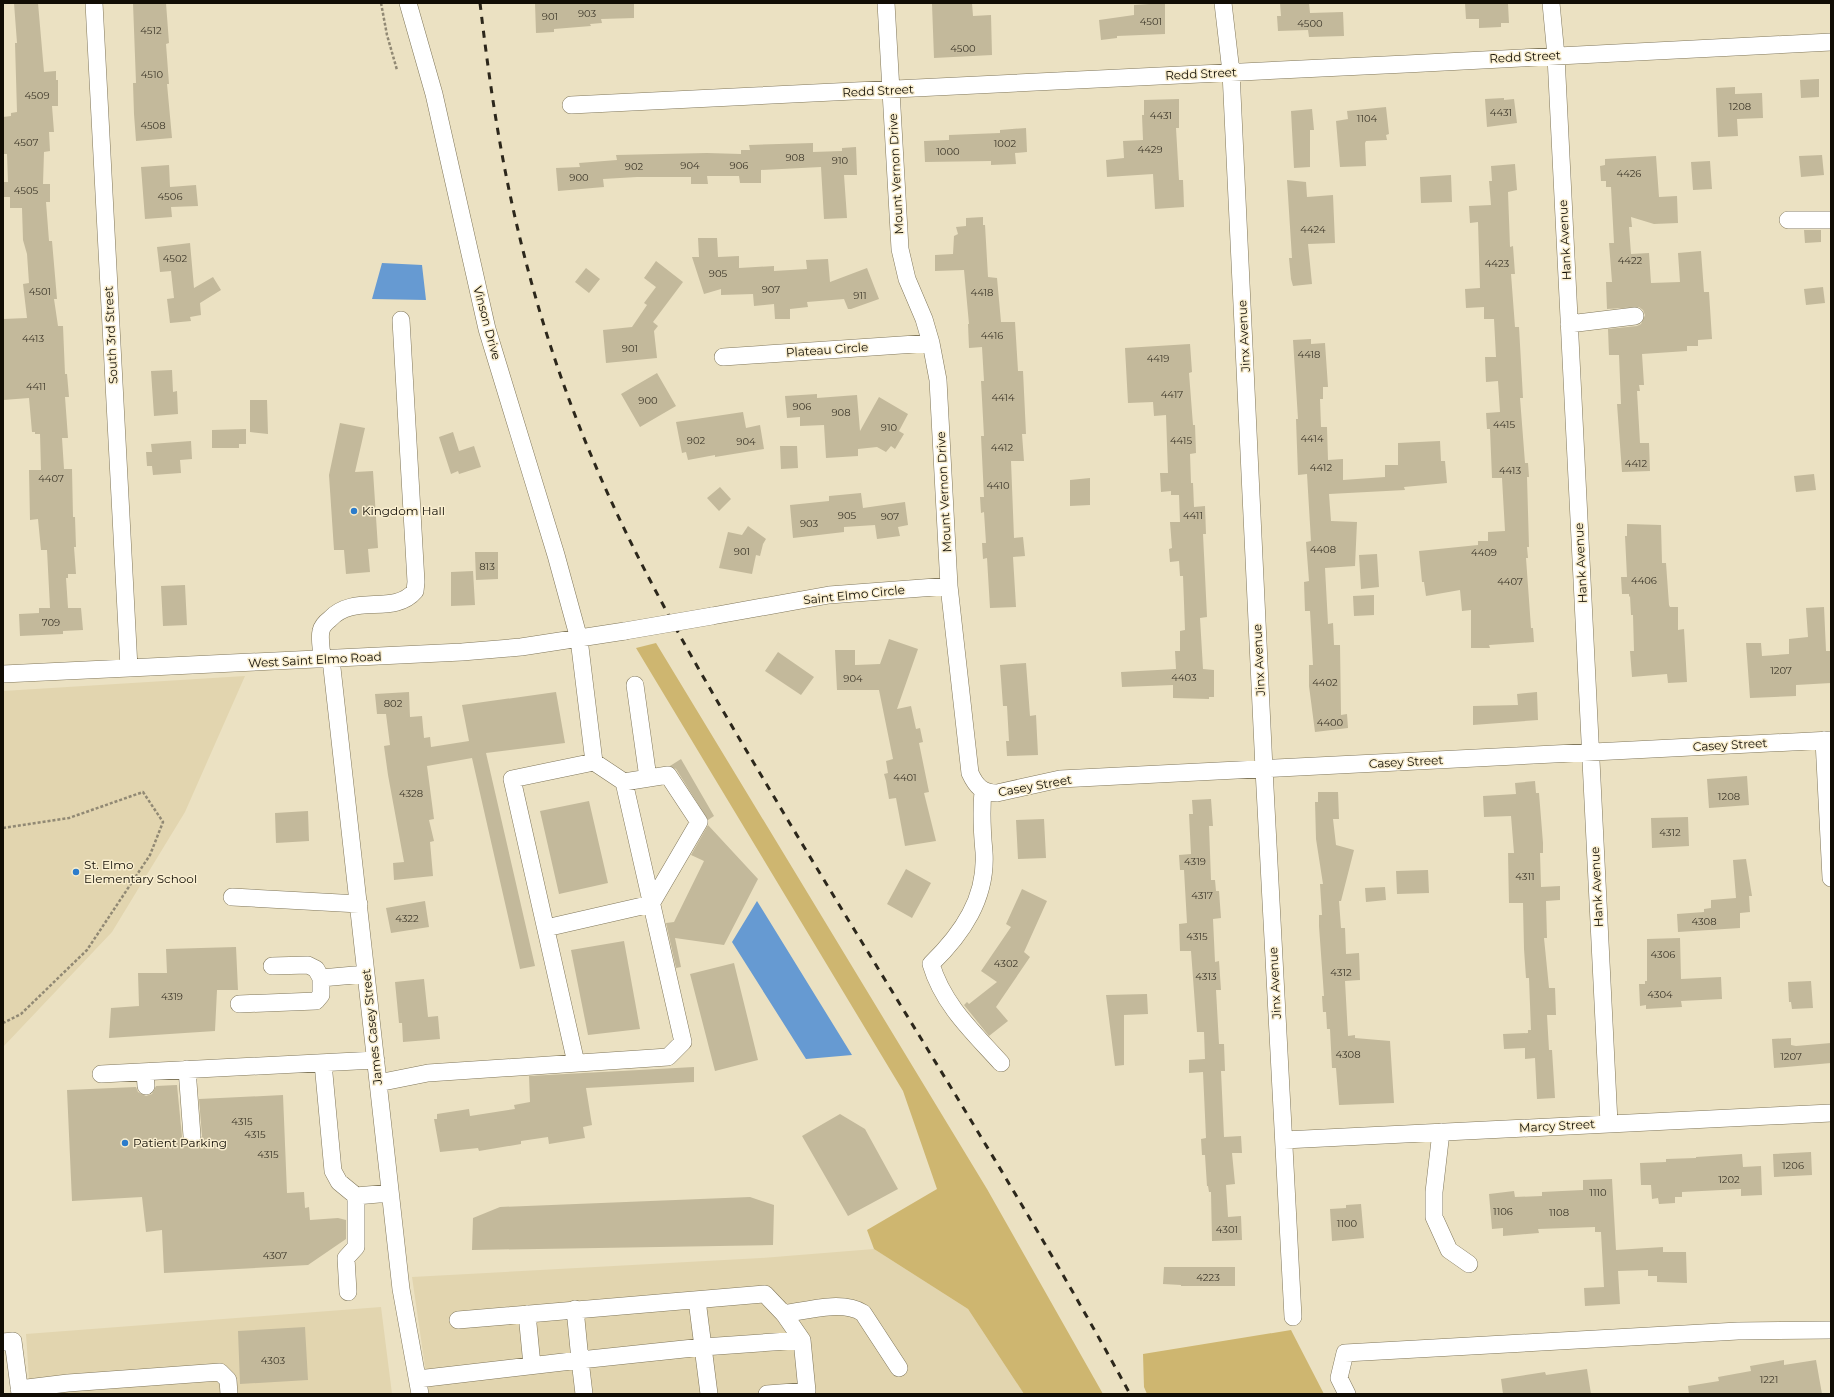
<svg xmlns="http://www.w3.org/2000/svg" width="1834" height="1397" font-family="Montserrat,sans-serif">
  <rect width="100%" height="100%" fill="#ebe1c2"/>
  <path fill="#e2d5af" d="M245 676 185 812 112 932 3 1047V691Z
    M874 1249 968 1309 1024 1394H429L412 1277 761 1258Z
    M381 1307 392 1394H30L26 1334Z"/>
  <path fill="#ceb670" d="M656 643 987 1189 1103 1394H1024L968 1309 874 1249 867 1230 937 1189 903 1091 636 648Z
    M1291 1330 1324 1394H1147L1144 1387 1143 1354Z"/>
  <path fill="#669ad2" d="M382 263 422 265 426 300 372 299Z
    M757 901 852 1055 806 1059 732 942Z"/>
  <path fill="#c3b99b" d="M14 3H38L44 72 56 71V80H58V106H52L54 132H49L50 151 44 152 43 184H50V202H46L49 241H52L57 299H54L58 326H63L65 374H67L69 397H65L68 438H62L64 469H72L73 517H75L76 547H74L76 574H68V578H66L68 608H81L83 630 63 631V634L20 636 19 614 39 613V608H50L47 550H41L38 519 30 520 29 470H41L40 434H35V432H32L29 398 3 400V319L27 318 23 284 29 283 27 254 23 240 22 208H10V197H3V182H8L7 154H3V117L11 116V113L17 112 15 43H17Z
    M133 3H166L169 43 166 44 169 84H167L172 138 136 141 134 114 133 83H136Z
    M535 3H634V18L601 19 602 23 590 24 591 26 554 29V32L536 33Z
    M936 3H972L973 16 991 15 992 55 934 58 932 4Z
    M1165 3V34L1117 36V38L1101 40 1099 20 1134 15V5Z
    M1280 3H1309L1310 13 1343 12 1344 36 1309 37 1308 30 1278 31 1277 16H1281Z
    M1465 3 1508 4 1509 23H1501V27L1479 28V19H1466Z
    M1819 79V97L1801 98 1800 80Z
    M1735 87V94L1762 93 1763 118 1737 119 1738 136 1718 137 1716 88Z
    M1504 98V100L1514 99 1517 123 1487 127 1485 99Z
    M1179 99V128H1176L1179 180H1183L1184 207 1155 209 1153 174 1107 177 1106 160 1124 158 1123 141 1143 140 1142 115H1144V100Z
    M1386 107 1389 134 1386 135 1387 140 1366 141 1365 143 1366 166 1340 167 1336 121 1348 119 1347 111Z
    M1312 109 1314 130H1310V167L1294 168 1291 111Z
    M1026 128 1027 152 1015 153 1016 164 991 165V161L925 162 924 141 949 140V135L1000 133V130Z
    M813 143V152L842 151V148L856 147 857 175H844L847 218 824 219 821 167 761 170V183H740L739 176H707L708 184H691V177H637L603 179 604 187 558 191 556 168 580 167 579 163 617 160 616 155 707 153 741 154V150H750L749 145Z
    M1822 155 1824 175 1801 177 1799 156Z
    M1656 156 1659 197 1677 196 1678 223 1654 224 1631 217 1632 227H1629L1631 254 1649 253 1651 283 1680 282 1678 253 1701 251 1704 292H1709L1712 339 1698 340V346H1687V351L1642 354 1644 385H1639L1640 391H1637L1640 443H1649L1650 471 1622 472 1617 404H1621L1619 355H1609L1608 329 1637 326 1641 324 1645 315 1643 310 1639 307 1607 309 1606 282H1612L1609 243H1614L1611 187H1606V181H1601L1600 166 1605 165V159Z
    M1710 161 1712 189 1693 190 1691 162Z
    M1515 164 1517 190 1508 192 1510 247 1513 246 1515 274H1511L1515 327H1519L1523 398H1520L1525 463H1528L1529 477H1527L1529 547H1527L1528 558H1526L1531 628H1533L1534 642 1489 645 1490 648H1471V610L1462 611 1460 590 1426 596 1424 582H1422L1419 551 1478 545V541H1488V532L1505 531 1502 478H1492L1490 429H1487L1486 413 1500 412 1498 381 1486 382 1485 357H1496L1494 319H1484V307L1466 308 1465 289 1480 288 1478 222 1470 223 1469 206 1491 205 1489 181H1492L1491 166Z
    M169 165 170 187 196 185 198 206 171 207 172 217 145 219 141 167Z
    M1451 175 1452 202 1421 203 1420 177Z
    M1287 180 1306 182 1307 197 1333 195 1335 243 1308 244 1312 284 1293 286 1291 279 1289 258H1292Z
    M983 217V225H985L988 277 997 278 1001 322H1015L1018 371H1023L1026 434H1022L1024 461H1011L1014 538 1023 537 1025 556 1013 557 1016 607 990 608 987 558 983 559 982 543H986L984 512 981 513 980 497H984L981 436H984L981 381H984L982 347 969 348 968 324H969L964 270 935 271V255L953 254 954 236 958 234 956 227 966 226V218Z
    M1804 230H1821V242L1805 243Z
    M698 238H717L718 257 739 256V268L774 266V271L807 269 806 260 828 259 830 282 867 268 879 299 851 309H848L844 299 807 302 808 307 790 309V319H775L774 304 754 306 753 294 721 295V289L704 294 692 257H699Z
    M190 243 194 288 213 277 221 290 200 303 201 315 190 317 191 321 170 323 167 299 174 298 171 271 160 272 157 247Z
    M656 261 683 282 653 322 658 326 654 331 657 358 606 363 603 330 632 327 647 305 644 303 656 287 644 278Z
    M586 268 600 279 589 293 575 282Z
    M1823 287 1825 303 1806 305 1804 289Z
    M1311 339V344L1325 343 1328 387H1323V399H1320L1321 427H1327L1328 460 1343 459V480L1385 477V465H1398V443L1440 441 1441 461H1445L1447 483 1404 487 1405 490 1329 494 1331 521 1357 522 1355 566 1325 568 1328 624 1333 623 1334 645H1340L1341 715 1347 714 1348 728 1315 732 1309 686V665H1313L1310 611H1305L1304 582 1309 581 1306 542 1311 541 1307 474 1298 475 1296 419H1298L1293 340Z
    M1190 344 1192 372 1189 373 1193 425H1195L1196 453 1190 454 1191 483H1193L1194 507 1205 506 1206 534H1203L1207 617 1200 618 1203 669 1214 670V697H1209V699L1173 698V685L1122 687 1121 672 1176 669 1175 651H1180V631L1185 630 1183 576H1180L1179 561 1170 562 1169 549 1172 548 1170 522H1180L1179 495H1171V491L1161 492 1160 473H1168L1166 415 1154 416 1153 402 1128 403 1125 348Z
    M172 370 173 392 177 391 178 414 154 416 151 371Z
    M657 373 676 406 640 427 621 394Z
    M817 394V398L857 395 860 431 879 397 908 414 899 431 904 434 895 449 891 446 886 452 877 447 858 449V456L826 458 824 425 800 426V417L787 418 785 396Z
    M250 400H267L268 434 250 432Z
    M743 412 746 428 760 425 764 449 715 457V455L688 460 686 452 682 453 676 422Z
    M340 423 365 428 355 472 373 471 378 548 368 549 370 572 346 574 344 550H334L329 475Z
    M246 429V444H239V448H212V430Z
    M453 432 459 451 474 446 481 467 459 474 458 471 451 474 439 437Z
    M191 441 192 459 180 460 181 473 153 475 152 466H147L146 452H152L151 444Z
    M780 446H797L798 468 781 469Z
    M1814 474 1816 490 1796 492 1794 476Z
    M1090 478V505L1070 506V480Z
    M720 487 731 499 719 511 707 498Z
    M861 493 863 508 905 502 908 525 898 527 900 536 877 539 875 525 844 527V532L793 538 790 505 829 501V496Z
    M1627 524 1661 525 1662 563H1666L1669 605 1670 607H1678V630L1684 629 1687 682 1668 683 1667 674 1632 677 1630 651H1634L1633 615H1631L1630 596 1629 597V594H1622L1621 577H1627L1625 536H1627Z
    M748 526 766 539 763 544 760 556 756 555 752 574 719 568 728 532 742 535Z
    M475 552H498V579L476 580Z
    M1377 554 1379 587 1361 589 1359 555Z
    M473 571 475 605 451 606V572Z
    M185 585 187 625 163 626 161 586Z
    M1374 595V615L1354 616 1353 596Z
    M1824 607 1826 651H1831V683L1796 685V696L1750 698 1746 643H1761L1762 656 1789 654V639L1808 637 1806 608Z
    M889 639 918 649 897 709 911 706 916 729 920 728 923 742 919 743 929 792 924 793 936 841 905 846 896 798 889 799 886 781 884 774 888 773 886 761 893 759 879 690H837L835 650H855V665L880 664Z
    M778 652 814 677 801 695 765 671Z
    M1026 663 1030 716 1036 715 1038 755 1007 756 1006 741H1009L1007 706H1003L1000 665Z
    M409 692 410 717 422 716 424 738 430 737 431 747 469 741 462 705 556 692 565 743 486 753 535 966 520 969 472 758 427 766 434 819 429 820 434 841 430 842 433 876 394 880 393 863 404 862 388 775 384 746 390 745 386 714H377L375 694Z
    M1537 692 1538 720 1473 725V706L1518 705 1517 694Z
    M681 759 714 816 708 820 676 769 670 766Z
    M1747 776 1749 805 1709 808 1707 779Z
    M1535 781 1536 793H1539L1543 843V853H1540L1541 887 1560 886V900L1546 901 1547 938H1544L1549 988H1555L1556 1015H1547L1549 1050H1552L1555 1098 1537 1099 1535 1058 1525 1059V1048L1504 1049 1503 1034 1528 1033V1030H1531L1529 978H1526L1524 949 1523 903H1509L1508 853H1514L1511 816 1484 817 1483 796 1516 794 1515 783Z
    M1318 792H1338L1339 819H1333L1336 845 1354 850 1341 901H1339L1341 928H1345L1346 954 1359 953 1360 980 1345 981 1348 1036 1355 1035V1038L1390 1041 1394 1103 1339 1105 1336 1068H1332L1330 1029H1327L1326 1012H1323L1322 996H1324L1319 926V915H1322L1320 884H1323L1316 839 1315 802H1318Z
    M1211 799 1213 826H1209L1211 880H1215L1216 891H1219L1221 918 1213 919 1215 962 1219 961 1221 990H1216L1219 1044H1224L1225 1071H1221L1224 1137 1241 1136 1242 1153H1232L1235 1184 1226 1185 1228 1217 1241 1216 1242 1240 1212 1241 1211 1192H1209L1208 1186H1207L1205 1155H1202L1201 1139 1206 1138 1203 1072 1189 1073V1060L1205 1059 1204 1032H1197L1191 951H1180L1179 924 1187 923 1184 870H1180L1179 855 1191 854 1189 814H1193L1192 800Z
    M589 801 608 883 559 894 540 811Z
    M308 811 309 841 276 843 275 813Z
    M1688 817 1689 846 1652 848 1651 818Z
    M1044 819 1046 858 1018 859 1016 820Z
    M708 825 758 879 724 945 675 938 681 967 676 968 666 923 674 922 704 861 691 855Z
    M1746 859 1752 896H1749L1750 912 1740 913V928L1678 932 1677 914 1704 912V909L1711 908V900L1736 898 1733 860Z
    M906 869 931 883 912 918 887 904Z
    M1428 870 1429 893 1397 894 1396 871Z
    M1385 887 1386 900 1366 902 1365 888Z
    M1022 889 1047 901 1024 952 1030 957 996 1007 1008 1021 989 1036 964 1005 967 1002 969 1004 997 982 981 971 1011 927 1006 924Z
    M425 901 429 927 391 933 386 908Z
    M1680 938 1681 979 1721 977 1722 999 1681 1001 1682 1007 1646 1009V1005L1640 1006 1639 984H1645V981H1647V939Z
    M624 941 640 1029 588 1035 571 950Z
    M236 947 238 990H217L215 1031 109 1038 111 1008 139 1006 138 973H167L166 949Z
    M734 963 758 1060 715 1071 690 974Z
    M424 979 428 1017 438 1016 440 1039 403 1042 402 1023H399L395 982Z
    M1811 981 1813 1008 1792 1009 1791 1002H1789L1788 982Z
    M1147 994 1148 1014 1124 1015V1065L1115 1066 1106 995Z
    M1791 1038V1045L1796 1046 1831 1043V1063L1774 1068 1772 1039Z
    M694 1067V1082L586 1088 592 1125 583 1127 585 1138 549 1144 548 1137 521 1141V1144L479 1151 478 1148 440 1152 434 1119H437V1114L469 1109 470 1116 515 1109 514 1105 530 1102 529 1076Z
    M177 1085 182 1137 187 1145 192 1146 198 1144 202 1136 199 1099 283 1095 287 1193 304 1192 305 1208 309 1207 310 1220 338 1218 346 1220V1239L308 1265 164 1273 162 1230 146 1232 142 1197 72 1201 67 1090 136 1087 138 1092 146 1096 152 1094 156 1086Z
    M840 1114 865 1129 898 1189 848 1216 802 1136Z
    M1811 1152 1812 1175 1774 1177 1773 1154Z
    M1742 1154 1743 1167 1761 1166 1762 1195 1741 1196V1189L1682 1192V1197H1675V1203L1659 1204 1658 1198 1652 1199 1651 1185H1641L1640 1163 1666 1162V1159L1696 1158V1157Z
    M1612 1179 1616 1250 1663 1247V1252H1686L1687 1283 1657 1282V1276H1648V1270L1618 1271 1620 1304 1585 1306 1584 1288 1604 1287 1601 1232H1595V1227L1538 1229 1539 1233 1503 1236V1228L1492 1229 1489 1194 1514 1191 1515 1197 1542 1196V1192L1583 1190V1180Z
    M750 1197 774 1205 773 1245 472 1250 473 1218 500 1207Z
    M1361 1204 1364 1238 1332 1241 1330 1209 1346 1208V1205Z
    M1164 1267H1235V1286H1181V1285L1163 1284Z
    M305 1327 308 1380 240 1384 238 1331Z
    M1784 1360V1365L1816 1360 1822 1394H1689L1688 1386 1719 1381 1718 1377 1751 1371 1750 1366Z
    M1587 1369 1591 1394H1503L1501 1379 1545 1372 1546 1375Z"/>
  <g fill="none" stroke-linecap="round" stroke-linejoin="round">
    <g stroke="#80775b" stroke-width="18">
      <path id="minor" d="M94 3 129 668
        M408 3 434 94 487 329 556 555 579 639 594 762
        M886 3 900 249 907 279 924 319 931 343 938 380 949 586 970 773C976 786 982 793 997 793L1060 779 1831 740
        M1223 3 1231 72 1264 769 1293 1317
        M1551 3 1556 56 1609 1123
        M571 105C991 87 1411 63 1831 42
        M1788 220H1831
        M1569 324 1635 316
        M723 357 931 343
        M712 616 829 595 949 586
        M322 659C322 651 319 639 321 631 322 626 326 622 330 619 354 593 394 616 415 591L416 582 401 320
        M331 659 401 1289 420 1394
        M3 674 462 652 521 647 625 631
        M635 685 648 778
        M1824 740 1831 878
        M983 791C981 812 982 831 984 852 987 898 962 934 931 964 943 1005 974 1033 1001 1063
        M232 897 359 904
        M546 928 651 904 699 822 668 775 624 782
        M272 966 308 965 316 969 321 978
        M239 1004 316 1001 321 995V978L366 974
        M323 1063 333 1171 339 1182 356 1196 390 1193
        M187 1069 192 1136
        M145 1072 146 1086
        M101 1074 376 1060
        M378 1083 428 1073 668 1057 683 1042 624 782 594 762 512 779 576 1063
        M1441 1132 1434 1192V1217L1449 1250 1469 1264
        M1284 1140 1831 1113
        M348 1292 346 1258 356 1247V1196
        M697 1300 703 1347 802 1340
        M575 1309 580 1360 703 1347 709 1394
        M527 1314 532 1365
        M784 1314C808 1310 843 1300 863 1313L899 1368
        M458 1320 765 1294 784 1314 802 1340 807 1391 767 1394
        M3 1342 13 1341 20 1394
        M418 1379 580 1360 584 1394
        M19 1389 68 1383 220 1372 228 1380 229 1394
        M1347 1394 1339 1378 1345 1353 1738 1331 1831 1330"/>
    </g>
    <path stroke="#918974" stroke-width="2.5" stroke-dasharray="3 2" stroke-linecap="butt" d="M381 3 387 35 397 70
      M3 828 69 818 143 792 163 822 150 855 87 950 21 1014 3 1023"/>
    <use href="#minor" stroke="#fff" stroke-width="17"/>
    <path stroke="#2c271b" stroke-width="3" stroke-dasharray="7 7" stroke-linecap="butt" d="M480 3C487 62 495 121 507 180 526 274 554 367 591 455 643 580 714 696 783 812 899 1006 1022 1196 1130 1394"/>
    <g stroke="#80775b" stroke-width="18" stroke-linecap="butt">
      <path id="minor-bridge" d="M625 631 712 616"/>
    </g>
    <use href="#minor-bridge" stroke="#fff" stroke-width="17"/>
  </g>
  <g fill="#2c7ccb" stroke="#f9eecf" stroke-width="1.5">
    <circle cx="354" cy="511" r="4"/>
    <circle cx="76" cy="872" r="4"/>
    <circle cx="125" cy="1143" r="4"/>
  </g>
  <g text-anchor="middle" stroke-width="3" stroke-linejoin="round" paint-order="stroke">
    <g font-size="10" fill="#3e382a">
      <text x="587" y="17">903</text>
      <text x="550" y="20">901</text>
      <text x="1151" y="25">4501</text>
      <text x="1310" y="27">4500</text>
      <text x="151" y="34">4512</text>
      <text x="963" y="52">4500</text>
      <text x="152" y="78">4510</text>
      <text x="37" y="99">4509</text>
      <text x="1740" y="110">1208</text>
      <text x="1501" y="116">4431</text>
      <text x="1161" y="119">4431</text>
      <text x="1367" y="122">1104</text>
      <text x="153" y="129">4508</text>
      <text x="26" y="146">4507</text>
      <text x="1005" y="147">1002</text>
      <text x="1150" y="153">4429</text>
      <text x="948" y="155">1000</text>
      <text x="795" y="161">908</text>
      <text x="840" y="164">910</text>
      <text x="690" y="169">904</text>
      <text x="739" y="169">906</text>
      <text x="634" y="170">902</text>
      <text x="1629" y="177">4426</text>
      <text x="579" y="181">900</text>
      <text x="26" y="194">4505</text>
      <text x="170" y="200">4506</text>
      <text x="1313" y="233">4424</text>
      <text x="175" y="262">4502</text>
      <text x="1630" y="264">4422</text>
      <text x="1497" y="267">4423</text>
      <text x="718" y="277">905</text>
      <text x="771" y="293">907</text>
      <text x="40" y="295">4501</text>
      <text x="982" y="296">4418</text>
      <text x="860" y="299">911</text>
      <text x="992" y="339">4416</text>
      <text x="33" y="342">4413</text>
      <text x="630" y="352">901</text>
      <text x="1309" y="358">4418</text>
      <text x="1158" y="362">4419</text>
      <text x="36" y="390">4411</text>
      <text x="1172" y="398">4417</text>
      <text x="1003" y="401">4414</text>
      <text x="648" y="404">900</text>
      <text x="802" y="410">906</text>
      <text x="841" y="416">908</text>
      <text x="1504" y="428">4415</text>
      <text x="889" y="431">910</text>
      <text x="1312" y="442">4414</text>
      <text x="696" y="444">902</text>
      <text x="1181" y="444">4415</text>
      <text x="746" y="445">904</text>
      <text x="1002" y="451">4412</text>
      <text x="1636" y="467">4412</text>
      <text x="1321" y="471">4412</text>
      <text x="1510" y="474">4413</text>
      <text x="51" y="482">4407</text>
      <text x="998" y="489">4410</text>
      <text x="847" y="519">905</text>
      <text x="1193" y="519">4411</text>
      <text x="890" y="520">907</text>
      <text x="809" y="527">903</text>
      <text x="1323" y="553">4408</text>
      <text x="742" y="555">901</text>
      <text x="1484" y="556">4409</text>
      <text x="487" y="570">813</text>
      <text x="1644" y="584">4406</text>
      <text x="1510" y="585">4407</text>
      <text x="51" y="626">709</text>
      <text x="1781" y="674">1207</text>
      <text x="1184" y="681">4403</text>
      <text x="853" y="682">904</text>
      <text x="1325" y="686">4402</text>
      <text x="393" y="707">802</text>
      <text x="1330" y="726">4400</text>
      <text x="905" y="781">4401</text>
      <text x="411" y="797">4328</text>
      <text x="1729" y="800">1208</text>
      <text x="1670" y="836">4312</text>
      <text x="1195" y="865">4319</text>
      <text x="1525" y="880">4311</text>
      <text x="1202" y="899">4317</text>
      <text x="407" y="922">4322</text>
      <text x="1704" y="925">4308</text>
      <text x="1197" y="940">4315</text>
      <text x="1663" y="958">4306</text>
      <text x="1006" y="967">4302</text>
      <text x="1341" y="976">4312</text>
      <text x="1206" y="980">4313</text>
      <text x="1660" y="998">4304</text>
      <text x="172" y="1000">4319</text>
      <text x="1348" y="1058">4308</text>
      <text x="1791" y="1060">1207</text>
      <text x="242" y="1125">4315</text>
      <text x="255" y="1138">4315</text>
      <text x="268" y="1158">4315</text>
      <text x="1793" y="1169">1206</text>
      <text x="1729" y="1183">1202</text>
      <text x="1598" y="1196">1110</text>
      <text x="1503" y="1215">1106</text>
      <text x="1559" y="1216">1108</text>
      <text x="1347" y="1227">1100</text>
      <text x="1227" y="1233">4301</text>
      <text x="275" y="1259">4307</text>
      <text x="1208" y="1281">4223</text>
      <text x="273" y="1364">4303</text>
      <text x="1769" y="1383">1221</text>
    </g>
    <g font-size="12" fill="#110d04" stroke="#f9eecf">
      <text transform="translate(1525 57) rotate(-3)" y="4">Redd Street</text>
      <text transform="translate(1201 74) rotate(-3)" y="4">Redd Street</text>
      <text transform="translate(878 91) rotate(-3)" y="4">Redd Street</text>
      <text transform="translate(896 174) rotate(-93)" y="4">Mount Vernon Drive</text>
      <text transform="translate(1565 240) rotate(-93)" y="4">Hank Avenue</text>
      <text transform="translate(487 323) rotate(75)" y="4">Vinson Drive</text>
      <text transform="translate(111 335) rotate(-93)" y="4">South 3rd Street</text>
      <text transform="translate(1244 336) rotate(-93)" y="4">Jinx Avenue</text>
      <text transform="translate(827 350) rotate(-4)" y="4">Plateau Circle</text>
      <text transform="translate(944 492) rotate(-93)" y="4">Mount Vernon Drive</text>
      <text transform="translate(1581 563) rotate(-93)" y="4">Hank Avenue</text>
      <text transform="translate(854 595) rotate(-6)" y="4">Saint Elmo Circle</text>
      <text transform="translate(315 660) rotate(-3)" y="4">West Saint Elmo Road</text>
      <text transform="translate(1259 660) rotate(-93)" y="4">Jinx Avenue</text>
      <text transform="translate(1730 745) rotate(-3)" y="4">Casey Street</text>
      <text transform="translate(1406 762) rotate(-3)" y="4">Casey Street</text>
      <text transform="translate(1035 786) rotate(-10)" y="4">Casey Street</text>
      <text transform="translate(1597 887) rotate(-93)" y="4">Hank Avenue</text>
      <text transform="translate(1275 983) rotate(-93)" y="4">Jinx Avenue</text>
      <text transform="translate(372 1027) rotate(-96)" y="4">James Casey Street</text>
      <text transform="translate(1557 1126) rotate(-3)" y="4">Marcy Street</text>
    </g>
    <g font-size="12" fill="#110d04" stroke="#f9eecf" text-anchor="start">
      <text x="362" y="515">Kingdom Hall</text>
      <text x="84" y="869">St. Elmo<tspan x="84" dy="14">Elementary School</tspan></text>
      <text x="133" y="1147">Patient Parking</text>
    </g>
  </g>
  <rect width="1834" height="1397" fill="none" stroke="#110d04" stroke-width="8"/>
</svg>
